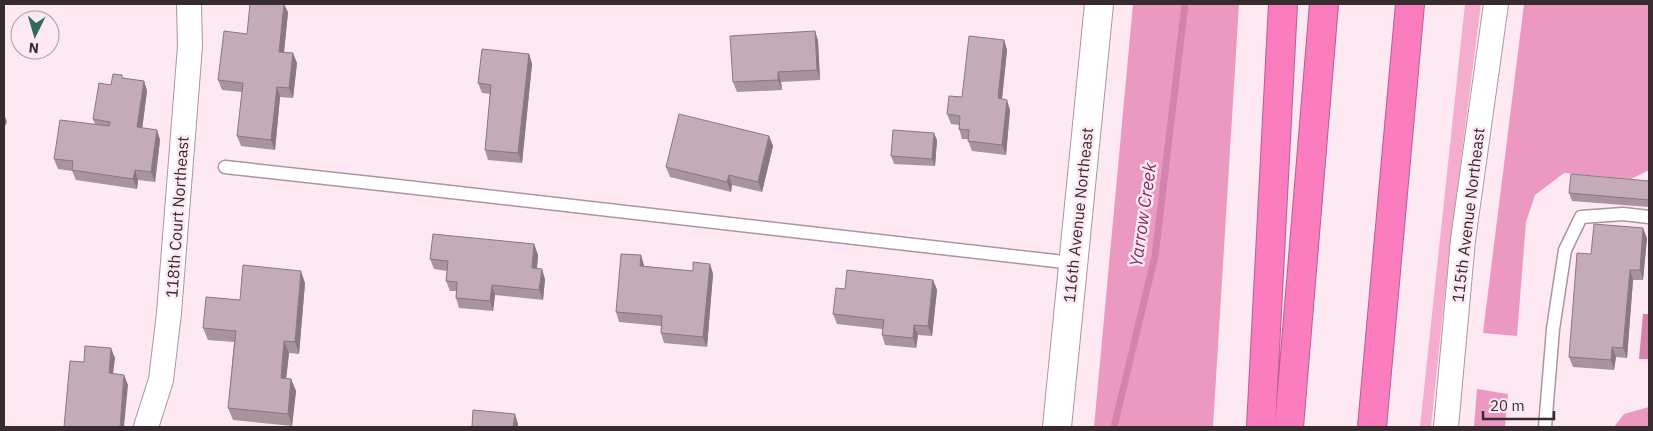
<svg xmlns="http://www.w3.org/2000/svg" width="1653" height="431" font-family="'IBM Plex Sans',sans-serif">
  <rect width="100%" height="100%" fill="#fee8f2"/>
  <path fill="#f4adcf" d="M1465 4H1481L1449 253 1431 427H1420Z"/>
  <path fill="#ec99c2" d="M1133 4H1239L1213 427H1094Z
    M1524 4H1649V170L1631 179 1564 173 1535 195 1526 222 1517 336 1483 333Z
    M1477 389 1508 394 1505 427H1474Z
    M1649 407V427H1614L1624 414Z"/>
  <path fill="#d484ac" d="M1643 314H1649V359H1639Z"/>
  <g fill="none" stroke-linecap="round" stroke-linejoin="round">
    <path stroke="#d484ac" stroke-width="7" d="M1114 427 1155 256 1185 4"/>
    <g stroke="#ad94a0" stroke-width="15">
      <path id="service" d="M225 167 389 185 1073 263
        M1545 427 1553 329 1565 250 1581 217 1623 214 1649 217"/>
    </g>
    <g stroke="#ad94a0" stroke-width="26">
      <path id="minor" d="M146 427 161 380 169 313 190 46 189 4
        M1446 427 1463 240 1496 4"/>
    </g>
    <g stroke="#ad94a0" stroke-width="30">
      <path id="tertiary" d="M1057 427 1099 4"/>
    </g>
    <g stroke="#b6608d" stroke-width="30">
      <path id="motorway" d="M1261 427 1283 4
        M1289 427 1324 4
        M1372 427 1410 4"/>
    </g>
    <use href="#service" stroke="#fff" stroke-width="12"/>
    <use href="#minor" stroke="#fff" stroke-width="24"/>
    <use href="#tertiary" stroke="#fff" stroke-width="28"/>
    <use href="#motorway" stroke="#fb7cbf" stroke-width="28"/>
  </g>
  <path fill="#a9939d" d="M288 12 284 53 297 63 293 98 280 97 275 150 241 146 237 136 242 92 222 90 218 80 247 34Z
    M815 31 818 41 820 80 781 82 782 90 737 92 733 82Z
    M1004 40 1007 50 1002 99 1010 110 1006 155 972 151 968 141V139H962L959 129V125L951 124 947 114 962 97Z
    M529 54 532 64 522 163 488 160 485 150 490 94 482 93 478 83Z
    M123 78 144 81 147 91 142 128 157 130 160 140 155 182 138 180 137 189 76 180 72 171 58 169 54 159 95 124 93 119 111 85Z
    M769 136 773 146 762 192 732 185 731 192 670 177 666 167Z
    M937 140 935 166 894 164 891 156Z
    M1649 181V207L1572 201 1569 193Z
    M1647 238 1643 280H1633L1627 358 1616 357 1614 370 1573 367 1569 357Z
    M534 244 538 255 537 268 545 279 543 300 495 295 493 311 459 308 456 298V291H450L446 281 447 271 434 269 430 259Z
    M710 264 713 274 707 347 664 343 661 333V326L619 322 616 312 644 265V266L693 271Z
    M933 280 937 290 932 336 918 335 916 348 885 345 882 335V329L837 324 833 314 845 289Z
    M305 283 299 354 289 353 286 378 291 379 296 391 292 426 233 420 228 408 234 342 208 340 203 328Z"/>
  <path fill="#8a7880" d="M284 4 288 12 283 62 279 52Z
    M815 31 818 41 820 80 817 70Z
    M1004 40 1007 50 1001 108 998 98Z
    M293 53 297 63 293 98 289 88Z
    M529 54 532 64 522 163 518 153Z
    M778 72 781 82 782 90 778 80Z
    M144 81 147 91 141 138 137 127Z
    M277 87 280 97 275 150 271 140Z
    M1007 100 1010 110 1006 155 1002 145Z
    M4 114 7 122 4 128Z
    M157 130 160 140 155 182 151 172Z
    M934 133 937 140 935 166 932 159Z
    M769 136 773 146 762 192 758 182Z
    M135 170 138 180 137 189 133 179Z
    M729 175 732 185 731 192 727 182Z
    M1643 228 1647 238 1643 280 1640 270Z
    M534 244 538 255 536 278 532 268Z
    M641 255 644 265 643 276 640 266Z
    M710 264 713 274 707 347 703 337Z
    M542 269 545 279 543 300 539 290Z
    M1630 270 1633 280 1627 358 1623 348Z
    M301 271 305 283 299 354 295 342Z
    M933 280 937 290 932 336 928 326Z
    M492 285 495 295 493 311 490 301Z
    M914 325 918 335 916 348 913 338Z
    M284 341 289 353 285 390 281 378Z
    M1612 347 1616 357 1614 370 1611 360Z
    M111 348 115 358 112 383 109 373Z
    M4 355 5 359 4 387Z
    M124 375 128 385 124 427H120Z
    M291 379 296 391 292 426 288 414Z
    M515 414 518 424V427H513Z"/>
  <path fill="#c5abb7" stroke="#8a7880" d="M250 4H284L279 52 293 53 289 88 277 87 271 140 237 136 243 83 218 80 224 31 247 34Z
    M815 31 817 70 778 72V80L733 82 730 36Z
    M969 36 1004 40 998 98 1007 100 1002 145 968 141 969 130 959 129 960 116 947 114 949 96 962 97Z
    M482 49 529 54 518 153 485 150 491 85 478 83Z
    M113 74 122 75V78L144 81 137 127 157 130 151 172 135 170 133 179 72 170 73 161 54 159 60 120 109 126 110 122 93 119 99 83 111 85Z
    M679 114 769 136 758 182 729 175 727 182 666 167Z
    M893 130 934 133 932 159 891 156Z
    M1571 174 1649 181V200L1569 193Z
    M1594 224 1643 228 1640 270H1630L1623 348 1612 347 1611 360 1569 357 1577 253 1591 254Z
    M433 234 534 244 532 268 542 269 539 290 492 285 490 301 456 298 457 282 446 281 448 261 430 259Z
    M621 254 641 255 640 266 693 271V262L710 264 703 337 661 333 662 316 616 312Z
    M243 265 301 271 295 342 284 341 281 378 291 379 288 414 228 408 236 331 203 328 206 297 240 300Z
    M847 270 933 280 928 326 914 325 913 338 882 335 884 320 833 314 836 288 845 289Z
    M85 346 111 348 109 373 124 375 120 427H64L70 361 84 362Z
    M473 410 515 414 513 427H472Z"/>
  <g text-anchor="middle" stroke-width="5" stroke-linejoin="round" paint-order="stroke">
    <g font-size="16" fill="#362c30" stroke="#fee8f2">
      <text transform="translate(1078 215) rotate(-84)" y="6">116th Avenue Northeast</text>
      <text transform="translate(1468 215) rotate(-83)" y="6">115th Avenue Northeast</text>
      <text transform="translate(177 217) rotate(-86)" y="6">118th Court Northeast</text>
    </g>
    <g font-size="18" font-style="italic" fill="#882a60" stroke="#fee8f2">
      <text transform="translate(1143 215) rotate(-82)" y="6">Yarrow Creek</text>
    </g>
  </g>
  <rect width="1653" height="431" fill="none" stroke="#362c30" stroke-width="10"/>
  <g transform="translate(35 35) rotate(185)"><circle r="24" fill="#fee8f2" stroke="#ae9da4"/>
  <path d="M0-4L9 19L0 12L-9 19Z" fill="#2e6c58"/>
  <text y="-8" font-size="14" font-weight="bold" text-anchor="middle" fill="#362c30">N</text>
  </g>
  <path d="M1483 411v8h71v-8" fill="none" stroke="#362c30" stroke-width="2.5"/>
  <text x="1490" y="411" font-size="15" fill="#362c30" stroke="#fee8f2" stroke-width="4" paint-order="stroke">20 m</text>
</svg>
